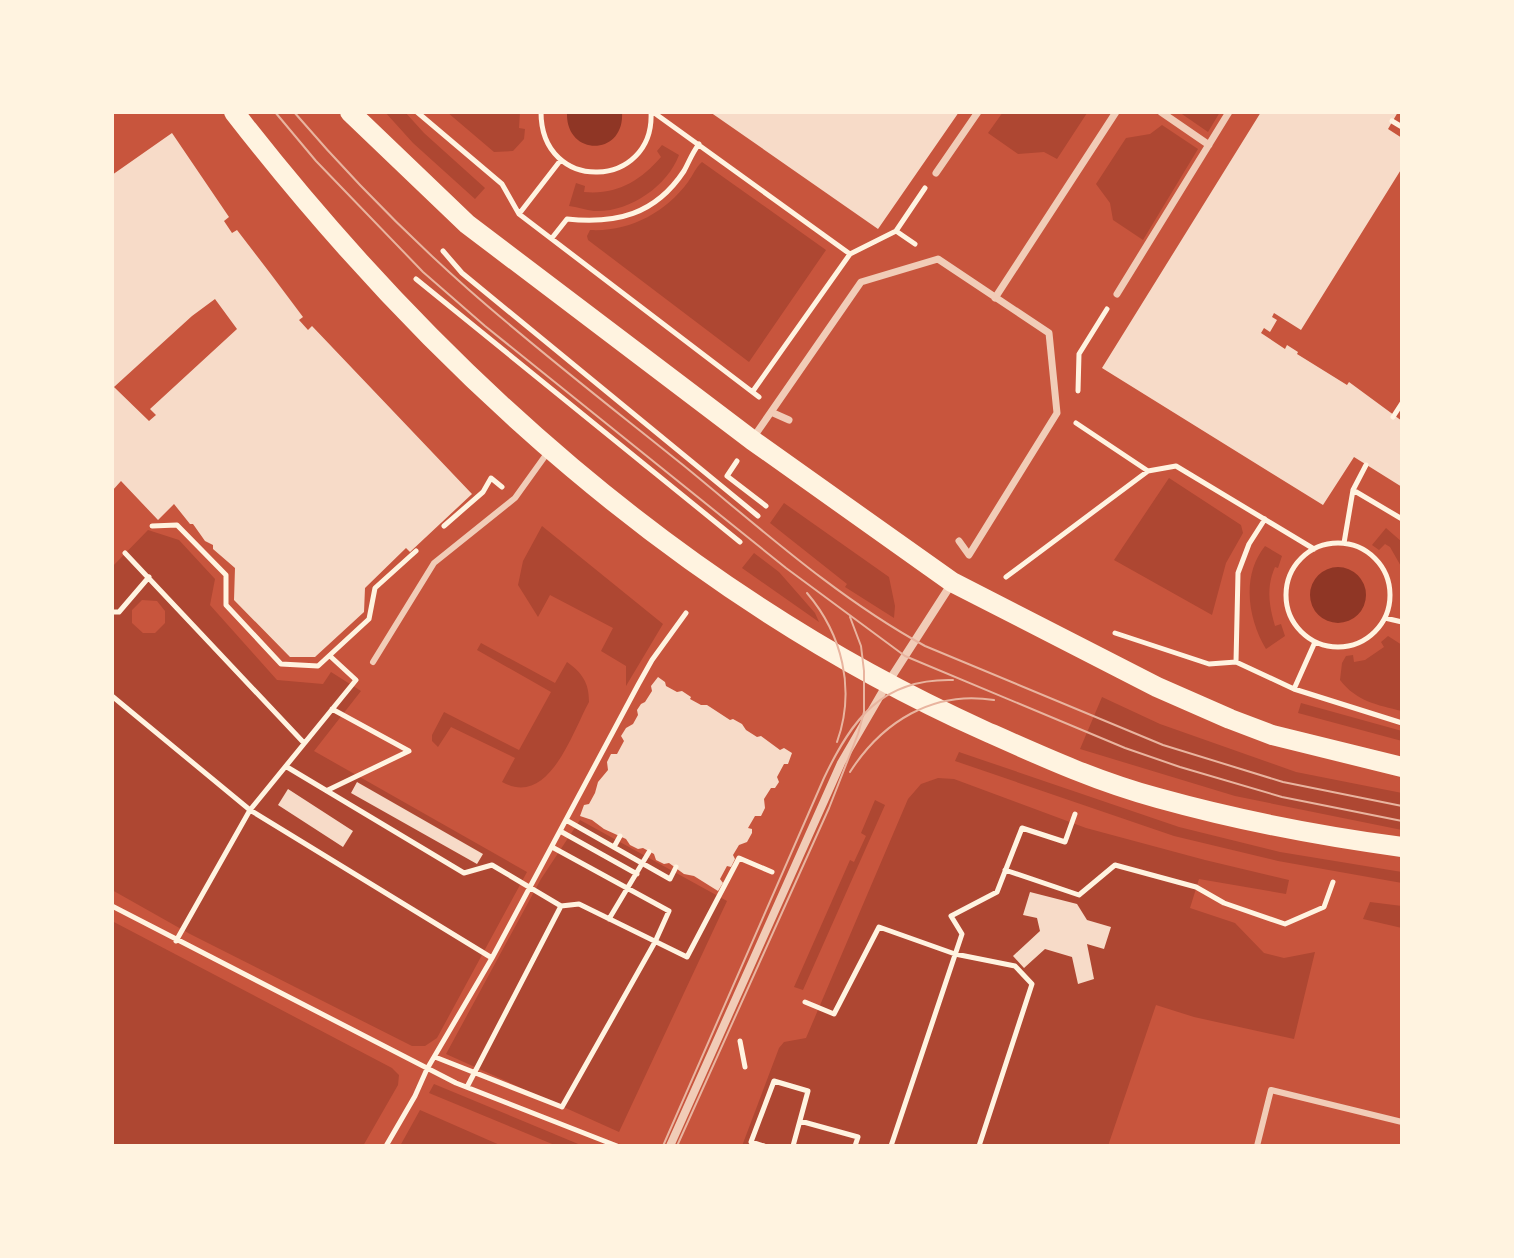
<svg xmlns="http://www.w3.org/2000/svg" width="1514" height="1258" font-family="'Golos Text',sans-serif">
  <rect width="100%" height="100%" fill="#c8553d"/>
  <path fill="#ae4732" fill-rule="evenodd" d="M385 112H405L424 133 485 188 475 199 413 143Z
    M447 112H520L519 128 525 129 524 139 513 151 494 152Z
    M1003 112H1087V113L1057 159 1044 152 1018 154 988 133Z
    M1179 112H1220L1208 132Z
    M1162 125 1198 149 1143 240 1113 220 1110 203 1096 184 1126 138 1150 134Z
    M662 145 679 155C667 187 628 213 594 211 586 210 577 207 569 206L576 183 585 186 584 192C617 195 640 181 661 157L657 151Z
    M702 162 826 250 749 362 588 240 587 236 590 230C629 232 665 213 688 182 693 175 696 167 702 162Z
    M1169 478 1241 525 1243 533 1226 563 1212 615 1114 560Z
    M784 503 889 577 895 606 894 618 845 587 847 584 770 523Z
    M542 526 663 624 626 686V666L601 651 613 628 550 595 538 617 518 585 523 561Z
    M1386 528 1402 542V568L1390 547 1385 544 1379 550 1372 545Z
    M148 530 179 540 215 579 210 605 277 680 323 684 331 672 361 691 314 751 527 872 437 1038 425 1046H412L190 934 112 890V567ZM142 600 157 601 165 611V623L155 633H143L132 623V610Z
    M1265 546 1282 556 1278 568 1275 567C1266 588 1269 605 1275 626L1281 624 1285 636 1266 649C1248 619 1241 576 1265 546Z
    M754 553 779 572 815 613 819 622 742 568Z
    M1388 636 1402 645V711C1377 705 1356 701 1340 680L1342 663 1346 656 1353 655 1354 662 1365 660 1384 647 1381 642Z
    M481 643 555 683 567 662C582 673 589 682 589 702 572 733 549 808 502 782L515 758 451 727 438 747 432 741V735L444 712 519 750 551 692 477 650Z
    M1102 697 1160 724 1296 772 1402 793V830L1235 796 1080 749Z
    M1301 703 1402 731V741L1298 713Z
    M959 752 1179 827 1280 852 1402 872V883L1278 861 1174 836 955 761Z
    M938 778 954 779 1086 828 1205 860 1289 880 1286 894 1199 879 1190 908 1235 923 1264 953 1284 958 1315 952 1294 1039 1194 1017 1156 1005 1108 1146H742L779 1048 784 1042 806 1038 908 799 921 784Z
    M875 800 885 805 803 990 794 987 850 860 854 862 866 836 861 833Z
    M580 820 727 901 619 1132 446 1054 541 879Z
    M1370 902 1402 906V928L1363 919Z
    M112 921 392 1068 399 1075 398 1085 363 1146H117L112 1143Z
    M434 1084 583 1146H557L429 1093Z
    M420 1110 502 1146H400Z"/>
  <path fill="#8f3625" d="M567 112H622C625 157 565 157 567 112Z
    M1310 595a28 28 0 1 1 56 0a28 28 0 1 1-56 0Z"/>
  <path fill="#f7dbc8" fill-rule="evenodd" d="M710 112H959L878 229Z
    M1261 112H1398L1388 129 1402 138V168L1301 330 1274 313 1272 317 1277 320 1270 332 1264 328 1261 333 1285 349 1287 345 1298 352 1297 354 1347 385 1349 382 1402 421V487L1354 457 1323 505 1102 368Z
    M172 133 229 217 224 221 232 233 237 230 270 273 303 317 299 320 308 330 312 326 472 494 410 552 406 548 365 588 364 612 315 657H290L234 600 235 568 213 549V545L205 541 193 524H190L174 504 158 520 121 481 112 491V175ZM215 299 237 329 150 409 156 415 149 421 114 387 192 316Z
    M658 677 665 682 666 686 677 692 682 691 691 697 690 699 701 705H707L730 720 733 719 742 724 746 730 757 737 761 736 780 750 784 748 792 753 788 764H784L777 777 779 782 775 788H771L764 799 765 808 761 816H755L748 828 752 829V833L747 842 739 845 733 855 735 859 731 867 727 866 720 879 723 883 718 891 694 876 684 874 669 863 664 864 656 860 654 854 643 848 638 849 630 845 626 839 604 829 592 820 580 816 584 805 589 804 595 793 598 782 608 770 607 762 611 754H617L624 741 621 736 626 728 633 724 638 715 637 710 641 704 645 702 652 691 651 686Z
    M357 782 483 854 477 864 351 793Z
    M288 789 353 831 343 847 278 805Z
    M1030 892 1077 904 1087 920 1111 927 1104 949 1087 944 1094 979 1078 984 1072 957 1045 949 1024 968 1013 956 1040 931 1037 918 1023 915Z"/>
  <g fill="none" stroke-linecap="round" stroke-linejoin="round">
    <path stroke="#fff3e0" stroke-width="5" d="M417 112 502 184 519 214 759 397
      M541 112C541 195 655 189 651 112
      M653 112 850 254
      M1392 121 1402 127
      M519 214 560 161
      M896 231 915 244
      M552 238 567 219C616 224 655 215 684 171 689 162 692 153 699 144
      M443 251 462 273 758 516
      M416 279 740 542
      M753 391 850 254 896 231 925 188
      M1078 391 1079 354 1107 309
      M1393 417 1402 403
      M1076 423 1148 471 1176 466 1314 549
      M737 461 727 476 766 506
      M1353 490 1402 519
      M152 526 177 525 226 575V605L281 664 318 666 369 619 375 588 416 551
      M444 526 483 492 491 478 502 487
      M1344 543 1353 490 1366 465
      M1286 595a52 52 0 1 1 104 0a52 52 0 1 1-104 0Z
      M125 553 304 743
      M1006 577 1148 471
      M112 612H119L149 577
      M1385 618 1402 622
      M1115 633 1209 664 1236 662 1294 689 1402 723
      M1236 662 1238 573 1249 544 1265 519
      M1294 689 1315 642
      M112 696 250 810 492 958
      M287 767 464 873 492 865 561 906
      M328 790 409 751 332 709
      M566 820 670 879 676 867
      M560 831 637 874
      M614 847 620 836
      M1005 870 1079 895 1115 865 1196 887 1224 903 1285 924 1324 907 1333 882
      M112 906 456 1083 617 1146
      M609 919 649 852
      M176 941 250 810 356 680 330 656
      M805 1002 834 1014 879 927 955 954 1015 966 1032 984 979 1146
      M740 1041 745 1067
      M435 1057 562 1107 655 942 669 911 552 847
      M467 1087 561 906 579 904 687 957 739 858 772 872
      M800 1121 858 1137 855 1146
      M386 1146 415 1096 427 1069 492 958 638 685 652 660 686 613
      M764 1146 751 1142 774 1081 808 1091 793 1146
      M891 1146 962 934 951 916 997 892 1022 828 1065 842 1075 814"/>
    <path stroke="#f1ccb7" stroke-width="6" d="M373 662 434 563 515 498 548 452
      M1257 1146 1271 1090 1402 1122"/>
    <path stroke="#f1ccb7" stroke-width="7" d="M1161 112 1209 145
      M936 173 978 112
      M1117 294 1229 112
      M995 298 1116 112
      M771 412 789 420
      M753 438 861 282 938 259 1049 333 1057 413 969 555 959 541"/>
    <path stroke="#f1ccb7" stroke-width="8" d="M670 1146 841 763 887 684 952 583"/>
    <path stroke="#fff3e0" stroke-width="20" d="M234 112C434 370 685 596 985 731 1041 756 1098 782 1158 798 1237 820 1320 836 1402 847
      M350 112 467 224 752 440 952 582 1157 687 1230 719 1272 735 1402 767"/>
    <path stroke="#e9b49f" stroke-width="2" d="M275 112 316 161 423 272 485 326 786 568 905 656 1125 748 1180 767 1282 797 1402 821
      M294 112C347 174 406 234 468 289 537 350 611 407 683 465 760 528 837 598 925 646L1163 745 1283 782 1402 806
      M807 593C842 634 856 689 837 742
      M850 772C882 722 933 690 994 700
      M663 1146 824 778C852 719 882 678 953 680
      M677 1146 829 808 858 734 864 712V671L861 646 850 617"/>
  </g>
  <rect width="1514" height="1258" fill="none" stroke="#fff3e0" stroke-width="228"/>
</svg>
